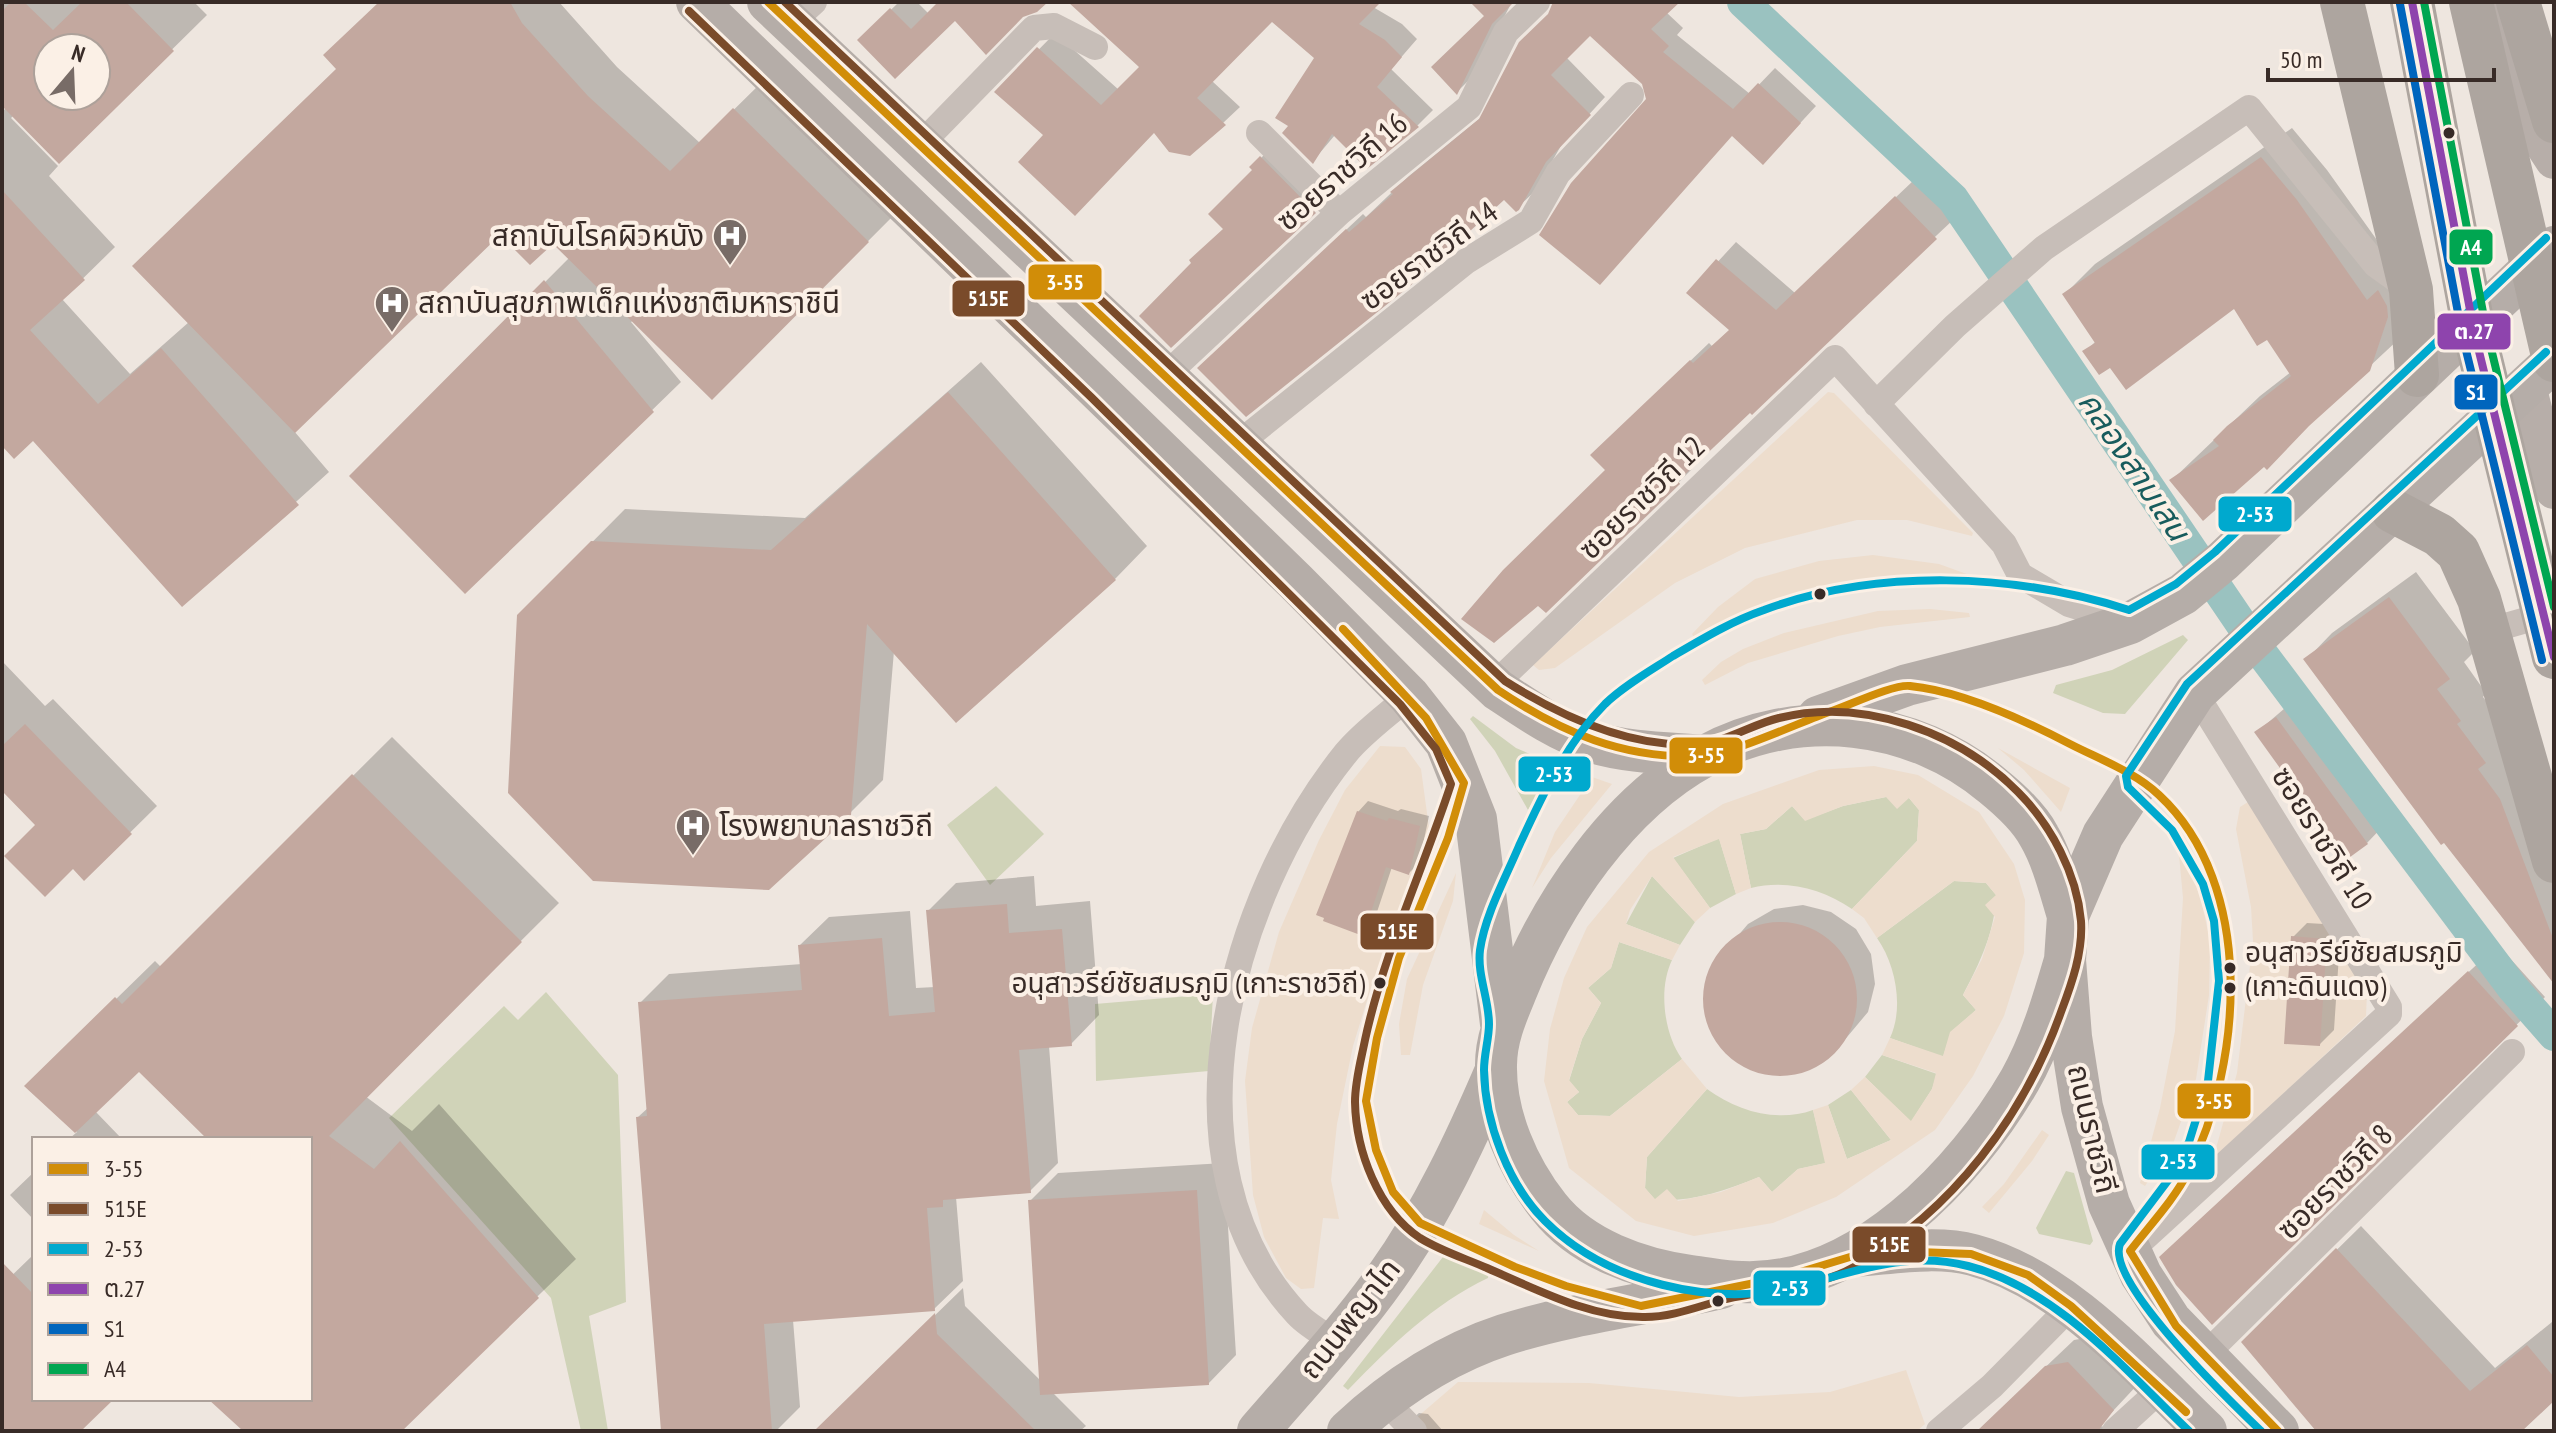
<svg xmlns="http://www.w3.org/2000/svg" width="2556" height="1433" font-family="'PT Sans Narrow','Noto Sans Thai',sans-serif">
  <rect width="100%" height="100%" fill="#eee6df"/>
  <path fill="#d0d3b8" d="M2183 635 2188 640 2125 714 2103 713 2053 693 2056 685 2112 670Z
    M1473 716 1516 748 1555 765 1528 810 1495 751 1470 719Z
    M996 786 1044 834 990 885 947 825Z
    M1886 797 1909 798 1919 810 1917 841 1852 909C1823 889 1786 879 1751 888L1740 834 1766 829 1792 806 1805 820 1843 806Z
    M1719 838 1736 894 1710 908 1673 858Z
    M1652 876 1695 922 1680 945 1626 924Z
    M1954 881 1986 883 1996 895C1995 932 1980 962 1963 995L1976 1010 1951 1032 1943 1057 1890 1038C1904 1008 1896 965 1877 938Z
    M1619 942 1672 960C1658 989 1664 1034 1682 1059L1610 1116 1578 1115 1567 1102 1579 1092 1569 1081 1582 1039 1601 1003 1588 988 1611 968Z
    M546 992 618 1075 626 1302 589 1316 608 1431H581L551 1298 389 1118 504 1006 518 1020Z
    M1213 994 1209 1071 1096 1081 1095 1004Z
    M1882 1055 1937 1074 1932 1089 1911 1122 1865 1077Z
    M1707 1089C1737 1111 1777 1123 1813 1110L1826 1163 1798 1169 1772 1192 1759 1177C1725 1191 1692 1202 1655 1200L1645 1188 1647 1157Z
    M1851 1090 1891 1140 1847 1159 1828 1105Z
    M2066 1171 2074 1173 2093 1241 2090 1245 2039 1234 2036 1228Z
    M1446 1253 1489 1271 1488 1278C1433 1304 1391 1346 1348 1390L1343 1386Z"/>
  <path fill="#edddcd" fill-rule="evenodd" d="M1828 392 1834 393 1973 533 1972 536 1907 520H1857L1745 548 1675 583 1555 668 1539 670 1533 665Z
    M1873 555 1939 564 1986 581 1985 586 1946 581H1871L1819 590 1760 608 1695 639 1692 634 1718 607 1755 579 1819 561Z
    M1930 609 1969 613 1970 617 1880 627 1838 636 1748 663 1705 685 1702 680 1721 662 1743 649 1784 633 1878 611Z
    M1380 746 1405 747 1421 769 1429 828 1424 859 1373 981 1353 1046 1337 1124 1331 1180 1339 1219 1323 1218 1314 1288 1301 1289 1286 1278 1264 1237 1253 1195 1245 1081 1252 1028 1279 932 1319 840 1345 790Z
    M1998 748 2070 788 2061 812 2024 770Z
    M1874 766 1918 775 1979 812 2014 864 2025 900 2024 953 2004 1016 1973 1076 1935 1130 1836 1197 1773 1223 1694 1236 1636 1221 1569 1168 1544 1081 1550 1029 1564 978 1587 927 1649 852 1723 804 1819 770ZM1886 797 1897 809 1909 798 1919 810 1917 841 1852 909 1864 918 1877 938 1954 881 1986 883 1996 895 1985 905 1995 917 1982 959 1963 995 1976 1010 1950 1032 1943 1056 1890 1038 1882 1055 1936 1073 1932 1089 1911 1121 1865 1077 1851 1090 1891 1140 1847 1159 1828 1105 1813 1110 1825 1163 1798 1169 1772 1192 1759 1177 1721 1192 1678 1201 1667 1189 1655 1199 1645 1188 1647 1157 1707 1089 1682 1059 1610 1116 1578 1115 1567 1102 1579 1092 1569 1080 1582 1039 1601 1003 1588 988 1611 968 1619 942 1672 960 1680 945 1626 924 1630 910 1652 876 1695 922 1710 908 1673 857 1719 839 1736 894 1751 888 1740 834 1766 829 1792 806 1805 821 1843 806Z
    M1592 777 1612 784 1551 858 1532 888 1555 832Z
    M2248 802 2367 992 2366 1016 2217 1156 2215 1152 2237 1073 2253 941 2251 907 2236 829 2240 807Z
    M2183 854 2201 899 2210 941 2209 995 2196 1079 2173 1144 2145 1186 2140 1183 2160 1108 2175 1031 2183 898 2179 855Z
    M1456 873 1453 901 1423 985 1410 1055H1401L1399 1024 1407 979Z
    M2042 1130 2049 1135 2032 1161 1989 1213 1982 1207 2004 1184Z
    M1484 1210 1514 1235 1539 1251 1479 1224Z
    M1906 1370 1925 1424 1917 1431H1426L1415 1419 1458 1382 1589 1383 1739 1397 1830 1392Z"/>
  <path fill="#0003" fill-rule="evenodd" d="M2 2H194L207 15 59 161 14 115 11 118 58 166 49 176 115 247 62 299 130 374 189 322 380 2H559L617 67 700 143 764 80 898 211 712 398 634 320 631 322 681 382 465 592 352 476 570 257 553 241 500 232 294 431 329 472 182 605 34 438 2 443V112L6 108 2 103ZM48 48H96V96H48Z
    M899 2H917L929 14 942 2H1045L955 18 895 76 860 40Z
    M1071 2H1378L1373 7 1402 24 1417 39 1391 69 1433 110 1417 126 1335 135 1313 161 1292 126 1316 58 1272 20 1212 81 1240 107 1190 154 1154 130 1046 135 997 92 1055 33 1119 90 1142 67Z
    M1473 2H1512L1473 76 1457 92 1486 16Z
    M1553 2H1677L1666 12 1683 28 1677 35 1750 94 1775 68 1816 106 1779 146 1733 134 1648 100 1644 83 1590 34 1566 57 1605 97 1562 144 1535 191 1516 209 1504 197 1216 352 1363 214 1366 217 1409 176 1484 115 1554 8Z
    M2292 128 2327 170 2399 271 2400 338 2264 465 2172 480 2260 396 2291 372 2268 338 2235 306 2110 365 2085 352 2096 341 2064 295 2095 264Z
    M1274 145 1328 198 1171 345 1255 170 1252 167Z
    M1914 180 1953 220 1695 462 1697 464 1679 482 1546 611 1608 470 1611 437 1709 343 1712 346 1731 329 1689 293 1736 242 1795 293Z
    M981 362 1147 546 1115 579 894 651 883 780 850 813 519 616 625 509 805 518Z
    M2416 572 2475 651 2464 662 2486 693 2483 697 2512 735 2554 845V981L2306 660 2332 633Z
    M2 661 45 706 53 699 157 806 84 878 2 788Z
    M2298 697 2388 821 2367 843 2257 732Z
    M392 737 559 903 365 1096 412 1131 439 1104 576 1259 399 1431H245L211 1399H310V1139H210L139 1069 95 1111 122 1139H69L77 1132 27 1086 155 961 161 967Z
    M1368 801 1398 811 1401 809 1429 816 1419 863 1409 873 1392 867 1373 924 1363 934 1358 812Z
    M1034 876 1036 906 1090 901 1099 1015 1071 1044 1049 1046 1058 1163 1030 1191 956 1197 963 1281 934 1309 793 1320 800 1407 776 1431H663L638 1117 649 1107 640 1003 669 974 802 964 800 945 829 917 910 911 916 988 935 987 928 911 956 883Z
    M1803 905 1831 912 1856 929 1871 954 1875 984 1868 1012 1832 1055 1806 1070 1777 1075 1748 1068 1724 1050 1709 1025 1704 996 1711 967 1748 924 1774 909Z
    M2307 923 2341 925 2334 1030 2320 1044 2293 937Z
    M2498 945 2545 997 2212 1322 2190 1229Z
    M1224 1163 1236 1355 1208 1384 1052 1392 1086 1426 1080 1431H816L963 1288 965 1306 1041 1381 1030 1201 1058 1173Z
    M34 1172V1220L10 1195Z
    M2361 1226 2495 1368 2552 1322 2554 1325V1398L2519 1431H2318L2243 1342Z
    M31 1257 34 1260V1399H111L80 1428 83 1431H2V1285Z
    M2096 1336 2140 1382 2099 1426 2136 1431H1978L2074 1340Z
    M1419 1413 1428 1414 1443 1431H1398Z"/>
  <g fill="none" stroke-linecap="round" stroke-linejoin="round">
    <path stroke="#9ac2c0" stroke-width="32" d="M1743 2 1953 199 2257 647 2512 987 2554 1035"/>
  </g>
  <path fill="#c3a89f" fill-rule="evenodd" d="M11 2H24L53 30 82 2H126L174 51 59 164 2 106V11ZM48 48H96V96H48Z
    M379 2H510L522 23 588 96 670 171 733 108 869 242 712 400 553 244 530 265 500 235 295 433 132 266 336 69 323 55Z
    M938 2H1048L1037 12 1023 17 986 55 955 21 895 79 857 40 890 8 911 29Z
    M1068 2H1381L1359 24 1385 40 1402 57 1377 87 1419 127 1367 169 1332 134 1313 164 1282 133 1288 126 1275 118 1314 58 1272 22 1197 98 1226 125 1190 156 1169 152 1154 133 1075 216 1018 162 1043 135 994 92 1037 47 1101 105 1139 67Z
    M1470 2H1514L1492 24 1457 95 1431 67 1484 16Z
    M1553 2H1680L1651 29 1669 46 1663 52 1733 109 1758 83 1801 123 1763 165 1732 136 1600 285 1539 235 1571 183 1646 99 1642 84 1590 36 1551 75 1591 115 1546 162 1519 210 1516 212 1504 200 1410 286 1246 417 1197 368 1346 229 1349 232 1393 194 1390 192 1479 119 1519 42 1548 14Z
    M1260 156 1316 213 1171 348 1139 316 1191 263 1189 260 1223 229 1208 214 1252 170 1249 167Z
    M2261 157 2297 200 2367 300 2378 290 2387 306 2388 317 2370 371 2309 426 2267 470 2264 467 2203 521 2169 480 2219 446 2213 440 2227 426 2291 376 2267 340 2257 346 2234 309 2126 390 2110 368 2099 375 2082 351 2095 343 2062 294Z
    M2 190 85 280 30 330 98 404 161 348 299 505 182 607 33 441 14 459 2 446Z
    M1895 196 1937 239 1752 415 1750 413 1678 481 1680 484 1546 613 1538 606 1494 643 1461 619 1503 570 1605 470 1590 455 1690 360 1693 363 1729 330 1686 293 1716 259 1776 310Z
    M544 280 654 412 465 594 349 476Z
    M948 392 1116 580 956 723 867 624 851 815 769 890 593 881 508 793 517 615 591 541 771 550Z
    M2389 597 2450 679 2437 689 2461 721 2457 724 2486 763 2478 769 2500 799 2554 941V984L2444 843 2441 845 2303 659Z
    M2276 717 2368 844 2346 860 2254 732Z
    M25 724 132 834 84 881 73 869 45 897 4 856 35 825 2 791V746Z
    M352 774 522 942 329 1136 374 1169 400 1141 539 1298 402 1431H243L208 1399H310V1139H207L139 1072 75 1133 24 1086 115 997 122 1004Z
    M1357 811 1387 821 1389 818 1420 826 1409 875 1386 867 1363 936 1323 921 1324 918 1316 915Z
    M1007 904 1009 933 1062 929 1072 1046 1019 1050 1031 1193 943 1200V1207L927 1208 935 1311 764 1324 772 1431H661L636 1117 647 1116 638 1002 802 990 798 945 882 938 889 1016 935 1012 926 910Z
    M1703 999a77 77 0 1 1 154 0a77 77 0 1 1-154 0Z
    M2291 936 2327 939 2320 1046 2284 1044Z
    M2468 971 2518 1026 2212 1325 2176 1285 2159 1257Z
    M1197 1190 1209 1385 1040 1395 1028 1200Z
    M2336 1248 2470 1391 2527 1345 2554 1377V1401L2522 1431H2316L2241 1342Z
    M2 1262 34 1295V1399H114L81 1431H2Z
    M935 1313 937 1334 1036 1431H814Z
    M2068 1362 2114 1410 2098 1431H1977L2045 1366Z"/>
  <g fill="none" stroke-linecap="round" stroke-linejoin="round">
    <path stroke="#c7beb8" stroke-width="26" d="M790 24 814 2
      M1259 133 1339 213
      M920 145 1034 28 1054 26 1095 47
      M1166 375 1339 213 1469 107 1506 32 1537 2
      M1876 404 1955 326 2044 248 2249 108 2376 265 2411 290
      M1238 444 1465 262 1531 221 1558 173 1631 95
      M2488 631 2554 612
      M1493 686 1835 358 2004 544 2020 575 2069 604 2127 622
      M2139 1243 2389 1014V1007L2195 693
      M1336 1342C1323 1334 1307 1325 1297 1314 1156 1163 1229 898 1346 753 1363 732 1389 714 1409 696
      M2203 1357 2512 1052
      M1385 1401 1414 1431
      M1939 1431 1992 1386 2071 1306
      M2115 1431 2161 1389"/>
    <path stroke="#b7aea9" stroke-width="38" d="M2497 2 2537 134 2554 160
      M2527 386 2554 490"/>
    <path stroke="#b5ada8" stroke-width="42" d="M697 2 1296 582 1409 696 1446 743 1476 819 1501 1024
      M768 2 1498 690C1528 710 1558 731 1592 742 1628 753 1668 753 1705 756
      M1818 717 1907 685 2065 645 2130 623 2183 594 2223 561 2554 247
      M2065 960C2053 1001 2041 1043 2020 1080 1966 1173 1859 1287 1742 1282 1725 1282 1708 1278 1691 1276 1640 1269 1582 1249 1549 1207 1518 1168 1495 1115 1496 1065 1496 1039 1506 1016 1516 992 1552 902 1618 803 1705 756 1798 705 1914 719 1993 786 2009 799 2029 817 2039 836 2053 860 2060 890 2068 916
      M1851 1256C1889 1254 1935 1245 1973 1255 2064 1279 2140 1368 2206 1431
      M1258 1431C1302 1380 1348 1331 1387 1276 1432 1213 1466 1140 1496 1070
      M1348 1431C1392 1390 1446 1354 1504 1335 1572 1313 1650 1304 1721 1288
      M2278 1431 2171 1321 2141 1275 2109 1204 2082 1107 2071 1037 2065 960 2068 916 2103 835 2195 693 2554 361"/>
    <path stroke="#ada59f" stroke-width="44" d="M2342 2 2411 290 2417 375
      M2412 2 2474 331 2554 657
      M2471 2 2554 360
      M2518 2 2554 121
      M2393 511 2439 535 2458 552 2479 599 2554 861"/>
    <g stroke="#fbf0e6" stroke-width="14">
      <path id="bus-1" d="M768 2 1498 690C1561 732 1624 760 1703 756 1728 755 1801 722 1829 712 1848 706 1893 684 1910 686 1962 691 2024 720 2070 744 2099 759 2135 772 2159 795 2256 885 2243 1063 2188 1172 2174 1200 2149 1226 2130 1251L2176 1326 2278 1431
        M1343 629 1426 718 1464 783 1448 838 1399 958 1377 1038 1366 1101 1376 1150 1393 1192 1420 1223 1515 1267 1566 1286 1641 1306 1784 1277 1850 1257 1918 1252 1971 1254 2028 1275 2071 1306 2186 1412"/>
    </g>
    <g stroke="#fbf0e6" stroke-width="14">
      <path id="bus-2" d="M689 11 1092 398 1400 704 1436 749 1451 784C1423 870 1384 952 1365 1040 1361 1060 1355 1081 1355 1102 1356 1151 1378 1210 1420 1238 1441 1251 1464 1258 1487 1268 1536 1289 1590 1318 1645 1317 1673 1317 1699 1306 1726 1299 1770 1289 1816 1289 1856 1266 1953 1210 2024 1116 2061 1012 2072 983 2083 952 2081 921 2077 874 2051 825 2018 792 1959 732 1863 697 1779 718 1753 724 1728 741 1700 744 1631 749 1562 717 1505 681L785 2"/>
    </g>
    <g stroke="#fbf0e6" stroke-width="14">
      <path id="bus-3" d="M2189 1431C2125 1370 2058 1289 1968 1266 1906 1250 1854 1272 1796 1287 1712 1307 1607 1283 1545 1221 1508 1184 1485 1123 1484 1070 1484 1054 1489 1039 1489 1024 1489 999 1477 975 1480 950 1485 915 1505 879 1519 846 1541 798 1567 742 1605 704 1625 685 1650 671 1673 656 1702 639 1732 621 1764 610 1877 568 2015 573 2129 610L2176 584 2215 552 2546 238
        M2261 1431C2233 1404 2105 1282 2120 1244L2169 1179 2189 1142 2208 1081 2219 981 2214 921 2203 884 2172 830 2128 787 2126 776 2187 684 2546 352"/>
    </g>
    <g stroke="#fbf0e6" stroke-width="14">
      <path id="bus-4" d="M2412 2 2474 331 2554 657"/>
    </g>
    <g stroke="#fbf0e6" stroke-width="14">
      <path id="bus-5" d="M2400 4 2462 334 2542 660"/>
    </g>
    <g stroke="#fbf0e6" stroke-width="14">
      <path id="bus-6" d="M2424 2 2486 328 2554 607"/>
    </g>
    <use href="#bus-1" stroke="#d18d08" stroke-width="8"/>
    <use href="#bus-2" stroke="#7a4b2a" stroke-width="8"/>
    <use href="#bus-3" stroke="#00a9ce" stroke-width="8"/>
    <use href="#bus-4" stroke="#8e44ad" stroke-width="8"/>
    <use href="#bus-5" stroke="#0065bd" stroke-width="8"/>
    <use href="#bus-6" stroke="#00a651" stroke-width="8"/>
  </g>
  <defs>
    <g id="hospital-pin" transform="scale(1.8)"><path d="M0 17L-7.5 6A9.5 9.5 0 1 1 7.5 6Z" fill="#786c67" stroke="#fbf0e6"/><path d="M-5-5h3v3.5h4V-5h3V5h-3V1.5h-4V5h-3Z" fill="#fff"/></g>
  </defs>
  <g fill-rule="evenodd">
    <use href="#hospital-pin" x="730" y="236"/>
    <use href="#hospital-pin" x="392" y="303"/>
    <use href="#hospital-pin" x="693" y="826"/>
  </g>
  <g fill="#382b27" stroke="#fbf0e6" stroke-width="3">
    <circle cx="2449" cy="133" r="7"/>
    <circle cx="1820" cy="594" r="7"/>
    <circle cx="2230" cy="968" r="7"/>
    <circle cx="1380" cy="983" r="7"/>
    <circle cx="2230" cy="988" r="7"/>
    <circle cx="1718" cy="1301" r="7"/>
  </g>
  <g text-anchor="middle" stroke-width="8" stroke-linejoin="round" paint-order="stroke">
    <g font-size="28" fill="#382b27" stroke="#fbf0e6" text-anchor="start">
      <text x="2245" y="962">อนุสาวรีย์ชัยสมรภูมิ<tspan x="2245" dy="34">(เกาะดินแดง)</tspan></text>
      <text x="1365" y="993" text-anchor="end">อนุสาวรีย์ชัยสมรภูมิ (เกาะราชวิถี)</text>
    </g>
    <g font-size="30" fill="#382b27" stroke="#fbf0e6">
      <text transform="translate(1342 172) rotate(-41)" y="10">ซอยราชวิถี 16</text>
      <text transform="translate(1429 256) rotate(-36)" y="10">ซอยราชวิถี 14</text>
      <text transform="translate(1642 498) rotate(-44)" y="10">ซอยราชวิถี 12</text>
      <text transform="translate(2322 838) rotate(58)" y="10">ซอยราชวิถี 10</text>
      <text transform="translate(2092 1129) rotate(77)" y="10">ถนนราชวิถี</text>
      <text transform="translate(2335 1182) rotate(-45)" y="10">ซอยราชวิถี 8</text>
      <text transform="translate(1350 1319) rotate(-52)" y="10">ถนนพญาไท</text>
    </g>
    <g font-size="30" fill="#382b27" stroke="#fbf0e6" text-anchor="start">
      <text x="704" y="246" text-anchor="end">สถาบันโรคผิวหนัง</text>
      <text x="418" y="313">สถาบันสุขภาพเด็กแห่งชาติมหาราชินี</text>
      <text x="719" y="836">โรงพยาบาลราชวิถี</text>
    </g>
    <g font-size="32" font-style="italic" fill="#185c5d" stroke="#fbf0e6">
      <text transform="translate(2134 466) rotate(56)" y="11">คลองสามเสน</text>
    </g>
  </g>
  <g stroke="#fbf0e6" stroke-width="3">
    <rect x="2448" y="228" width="46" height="38" rx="8" fill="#00a651"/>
    <rect x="1027" y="263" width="76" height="38" rx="8" fill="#d18d08"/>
    <rect x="951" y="279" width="75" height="39" rx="8" fill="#7a4b2a"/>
    <rect x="2436" y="312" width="76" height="39" rx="8" fill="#8e44ad"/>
    <rect x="2453" y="373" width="46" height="38" rx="8" fill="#0065bd"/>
    <rect x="2217" y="495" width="76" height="38" rx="8" fill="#00a9ce"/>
    <rect x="1668" y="736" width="76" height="39" rx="8" fill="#d18d08"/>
    <rect x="1517" y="755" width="75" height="38" rx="8" fill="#00a9ce"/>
    <rect x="1359" y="912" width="76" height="39" rx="8" fill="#7a4b2a"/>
    <rect x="2176" y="1082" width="76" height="38" rx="8" fill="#d18d08"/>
    <rect x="2140" y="1143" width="76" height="38" rx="8" fill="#00a9ce"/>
    <rect x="1851" y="1225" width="76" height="39" rx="8" fill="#7a4b2a"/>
    <rect x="1752" y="1269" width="75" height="38" rx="8" fill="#00a9ce"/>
  </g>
  <g font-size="22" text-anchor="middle" font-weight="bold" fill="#fff">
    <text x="2471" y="255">A4</text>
    <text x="1065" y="290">3-55</text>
    <text x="988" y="306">515E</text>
    <text x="2474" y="339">ต.27</text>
    <text x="2476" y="400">S1</text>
    <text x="2255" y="522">2-53</text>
    <text x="1706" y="763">3-55</text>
    <text x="1554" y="782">2-53</text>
    <text x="1397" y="939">515E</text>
    <text x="2214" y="1109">3-55</text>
    <text x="2178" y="1169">2-53</text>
    <text x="1889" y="1252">515E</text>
    <text x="1790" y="1296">2-53</text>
  </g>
  <rect width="2556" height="1433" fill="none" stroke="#382b27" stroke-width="8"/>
  <rect x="32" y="1137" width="280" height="264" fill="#fbf0e6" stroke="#ada19a" stroke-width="2"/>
  <rect x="48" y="1163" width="40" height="12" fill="#d18d08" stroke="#ada19a" stroke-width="2"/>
  <text x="104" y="1177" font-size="24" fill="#382b27">3-55</text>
  <rect x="48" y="1203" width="40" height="12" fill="#7a4b2a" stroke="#ada19a" stroke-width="2"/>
  <text x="104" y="1217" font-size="24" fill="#382b27">515E</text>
  <rect x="48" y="1243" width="40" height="12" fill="#00a9ce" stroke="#ada19a" stroke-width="2"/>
  <text x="104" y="1257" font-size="24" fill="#382b27">2-53</text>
  <rect x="48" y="1283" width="40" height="12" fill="#8e44ad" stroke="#ada19a" stroke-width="2"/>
  <text x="104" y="1297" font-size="24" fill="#382b27">ต.27</text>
  <rect x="48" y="1323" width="40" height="12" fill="#0065bd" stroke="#ada19a" stroke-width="2"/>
  <text x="104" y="1337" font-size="24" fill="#382b27">S1</text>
  <rect x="48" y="1363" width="40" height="12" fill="#00a651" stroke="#ada19a" stroke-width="2"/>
  <text x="104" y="1377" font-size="24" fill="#382b27">A4</text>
  <g transform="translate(72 72) rotate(19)"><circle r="38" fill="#fbf0e6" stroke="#ada19a" stroke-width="2"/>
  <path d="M0-6L14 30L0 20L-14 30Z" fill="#786c67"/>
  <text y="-12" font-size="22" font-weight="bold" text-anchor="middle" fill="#382b27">N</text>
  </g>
  <path d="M2268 68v12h226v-12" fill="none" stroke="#382b27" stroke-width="4"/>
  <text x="2280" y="68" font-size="24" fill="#382b27" stroke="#fbf0e6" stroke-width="6" paint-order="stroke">50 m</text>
</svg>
